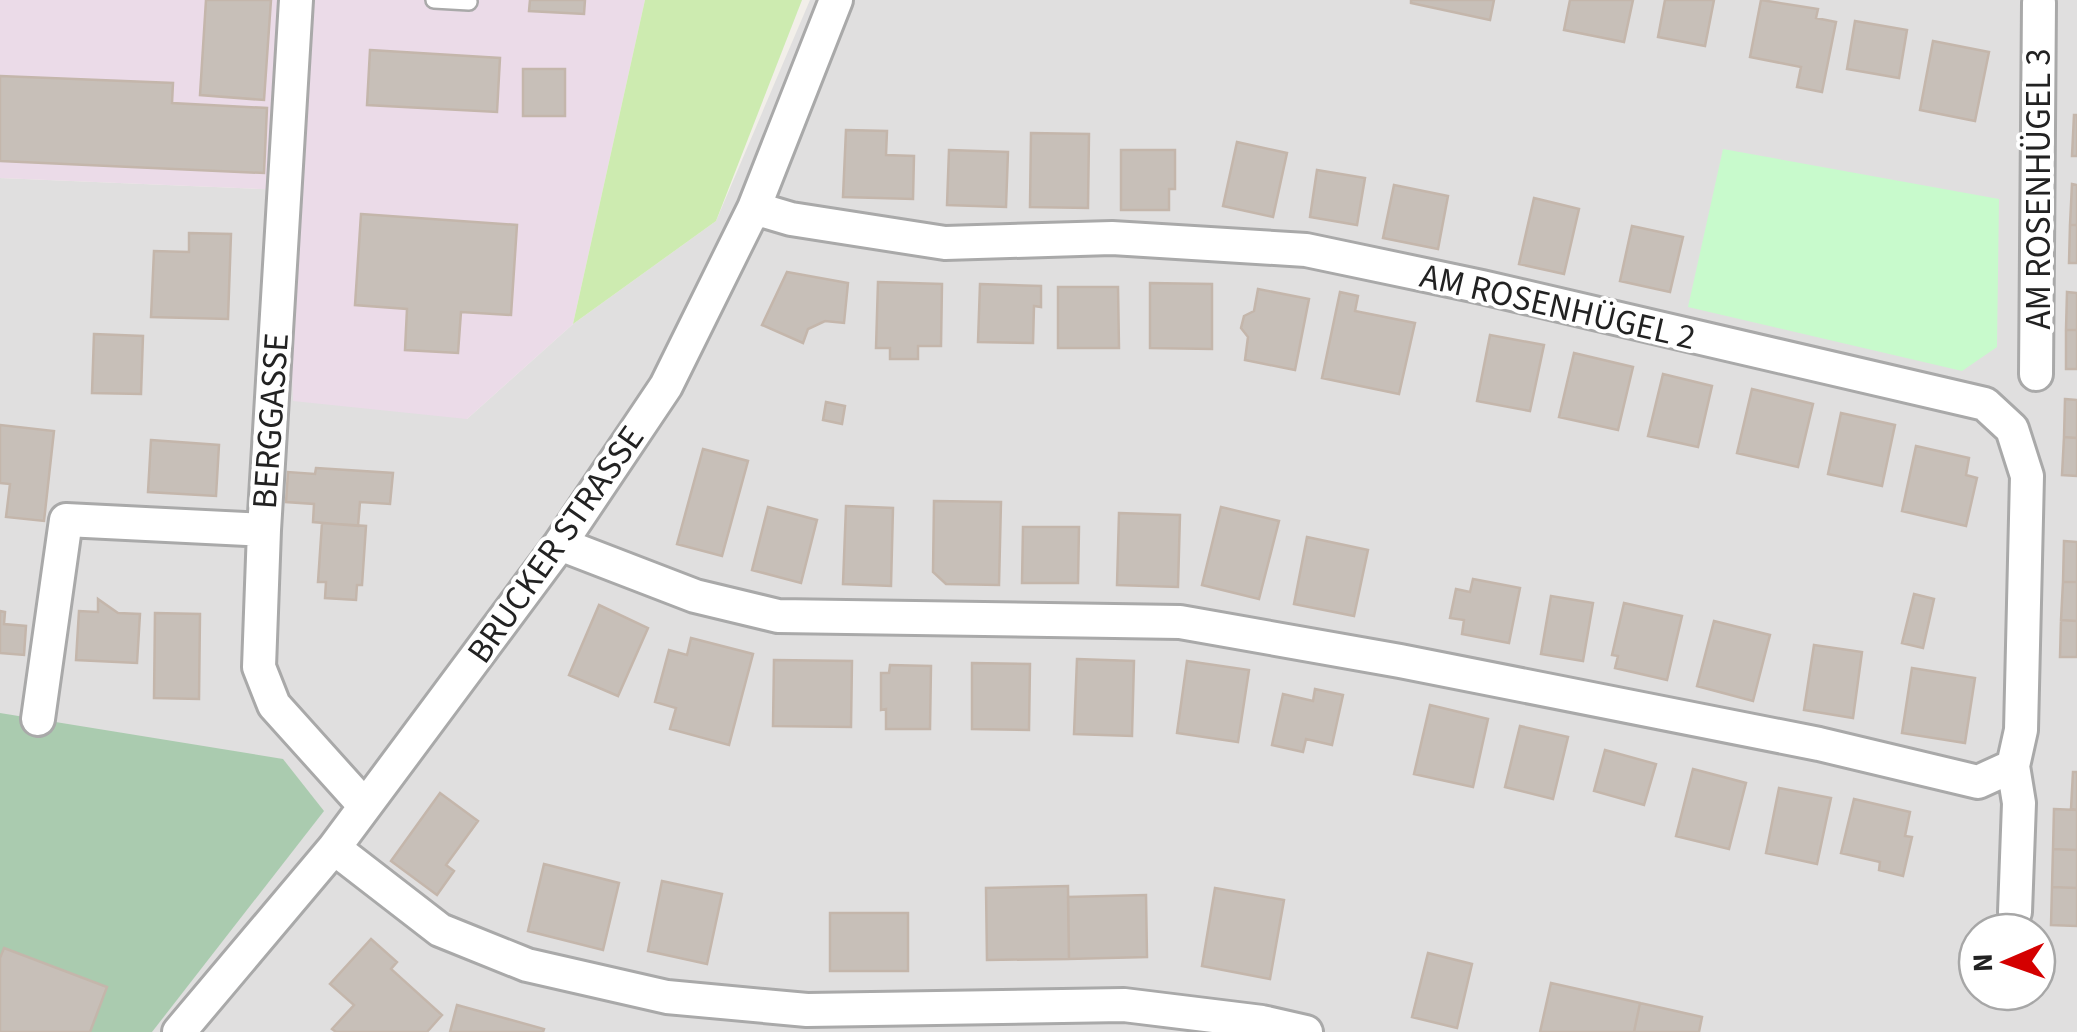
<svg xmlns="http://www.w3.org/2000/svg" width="2077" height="1032" font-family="'Source Sans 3',sans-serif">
  <rect width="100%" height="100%" fill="#f2efe9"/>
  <path fill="#e0dfdf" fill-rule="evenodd" d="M810 0H2077V1032H0V178L286 190 467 419 573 324 716 221ZM1977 932H2037V992H1977Z"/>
  <path fill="#ebdbe8" d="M0 0H645L573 324 467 419 293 401 286 190 0 178Z"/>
  <path fill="#cdebb0" d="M645 0H802L716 221 573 324Z"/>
  <path fill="#aacbaf" d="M0 713 283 759 324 811 152 1032H0Z"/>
  <path fill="#c8facc" d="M1723 149 1999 199 1997 347 1962 371 1688 307Z"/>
  <path fill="#c7bfb8" stroke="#c4b6ab" stroke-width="2.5" d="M206 0H271L264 100 200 95Z
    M530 0H585L584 14 529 11Z
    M1411 0H1494L1490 20 1411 3Z
    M1570 0H1633L1624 42 1564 30Z
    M1665 0H1714L1705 46 1658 37Z
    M1761 0 1818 9 1816 18 1836 22 1822 92 1797 87 1801 67 1750 57Z
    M1855 21 1907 30 1899 78 1847 69Z
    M1933 41 1989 52 1975 121 1920 110Z
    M370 50 500 58 497 112 367 105Z
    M523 69H565V116H523Z
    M0 76 173 83 172 103 267 108 264 173 0 161Z
    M2074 115H2077V156H2072Z
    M846 130 887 131 886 155 914 156 913 199 843 197Z
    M1031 133 1089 134 1088 208 1030 207Z
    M1237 142 1287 153 1273 217 1223 206Z
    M949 150 1008 152 1006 207 947 205Z
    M1121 150H1175V189H1169V210H1121Z
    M1317 170 1365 178 1357 225 1310 217Z
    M2072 184 2077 185V225H2070Z
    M1394 185 1448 196 1438 249 1383 238Z
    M1534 198 1579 209 1564 274 1519 264Z
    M361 214 517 225 511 315 461 312 458 353 405 350 407 309 355 305Z
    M2070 225H2077V263H2069Z
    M1632 226 1683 237 1670 292 1620 281Z
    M189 233 231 234 228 319 151 317 154 251 189 252Z
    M787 272 848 283 844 323 825 321 808 329 803 343 762 325Z
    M878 282 942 284 941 346H918V359H890V348H876Z
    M1150 283 1212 284V349L1150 348Z
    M980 284 1041 286V307L1034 306 1033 343 978 342Z
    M1058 287H1118L1119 348H1058Z
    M1258 289 1309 299 1295 370 1245 360 1248 337 1241 328 1244 316 1254 311Z
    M1340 292 1358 296 1355 311 1415 323 1399 394 1322 378Z
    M2067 292 2077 293V330H2066Z
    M2066 330H2077V369H2066Z
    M94 334 143 336 141 394 92 393Z
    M1490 335 1544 345 1530 411 1477 401Z
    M1574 353 1633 367 1618 430 1559 417Z
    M1663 374 1712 386 1698 447 1648 436Z
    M1752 389 1813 404 1798 467 1737 453Z
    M2065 399 2077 400V438L2064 437Z
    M826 402 845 406 842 424 823 420Z
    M1841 413 1895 425 1882 486 1828 474Z
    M0 425 54 431 44 521 6 517 10 484 0 483Z
    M2064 437 2077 438V476L2062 475Z
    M151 440 219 445 216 496 148 492Z
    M1916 446 1969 458 1966 475 1977 478 1966 526 1902 511Z
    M703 449 748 461 722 556 677 544Z
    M316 468 393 473 390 504 360 502 358 526 313 522 314 504 286 502 288 472 315 474Z
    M934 501 1001 502 999 585 946 584 933 572Z
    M846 506 893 508 891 586 843 584Z
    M768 507 817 520 801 583 752 570Z
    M1221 507 1279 521 1259 599 1202 585Z
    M1119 513 1180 515 1178 587 1117 585Z
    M322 523 366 526 362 585H357L356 600 325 598 326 582H318Z
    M1023 527H1079L1078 583H1022Z
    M1307 537 1368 550 1354 616 1294 604Z
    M2064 541 2077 542V582H2063Z
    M1473 579 1520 588 1509 643 1462 634 1464 620 1450 618 1456 589 1470 592Z
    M2063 582H2077V621L2061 620Z
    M1914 594 1934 599 1923 648 1902 643Z
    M1551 596 1593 603 1583 661 1541 654Z
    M98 599 118 613 140 614 137 663 76 660 79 611 98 612Z
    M1624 603 1682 616 1667 680 1615 668 1618 656 1612 655Z
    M599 605 648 628 618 696 569 675Z
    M0 611 5 612 4 624 26 626 24 655 0 653Z
    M155 613 200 614 199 699 154 698Z
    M2061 620 2077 621V657H2060Z
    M1714 621 1770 635 1753 701 1697 686Z
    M691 638 753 654 729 745 670 729 676 708 655 702 669 650 687 655Z
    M1814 645 1862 652 1853 718 1804 710Z
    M1077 659 1134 661 1132 736 1074 734Z
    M774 660 852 661 851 727 773 726Z
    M1187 661 1249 670 1238 742 1177 733Z
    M972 663 1030 664 1029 730 972 729Z
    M890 665 931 666 930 729H886V709L881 710V673H889Z
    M1912 668 1975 678 1965 743 1902 733Z
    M1315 689 1343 695 1332 745 1306 739 1303 752 1272 745 1283 694 1313 701Z
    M1430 705 1488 719 1473 787 1414 774Z
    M1520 726 1568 737 1553 799 1505 787Z
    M1605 750 1656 764 1644 805 1594 791Z
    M1693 769 1746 783 1729 849 1676 836Z
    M2073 772H2077V810L2071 809Z
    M1779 788 1831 798 1817 864 1766 853Z
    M440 793 478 821 446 865 454 871 437 895 391 861Z
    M1854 799 1910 812 1905 836 1912 837 1903 876 1879 870 1880 862 1841 853Z
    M2054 809 2077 810V850L2053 849Z
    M2053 849 2077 850V888L2052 887Z
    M544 864 619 883 603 950 528 931Z
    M662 881 722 894 707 964 648 951Z
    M1068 886 1069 959 987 960 986 888Z
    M2052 887 2077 888V926L2051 925Z
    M1215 888 1284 900 1270 979 1202 966Z
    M1146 895 1147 957 1069 959 1068 897Z
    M830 913H908V971H830Z
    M371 939 397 962 391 969 442 1015 427 1032H336L332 1029 354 1005 330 984Z
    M4 948 107 987 90 1032H0V958Z
    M1428 953 1472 964 1457 1028 1412 1017Z
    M1551 983 1640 1003 1634 1032H1540Z
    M1640 1003 1702 1017 1699 1032H1634Z
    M457 1005 544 1029 543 1032H450Z"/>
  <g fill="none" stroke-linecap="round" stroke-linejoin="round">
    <g stroke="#a9a9a9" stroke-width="20">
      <path id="service" d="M434 0 469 2"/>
    </g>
    <g stroke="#a9a9a9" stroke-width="38">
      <path id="minor" d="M296 0 264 530 259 667 274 705 364 805
        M2036 374 2039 3
        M560 544 695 596 778 616 1180 622 1400 661 1819 744 1978 782 2013 766 2021 730 2027 476 2012 429 1985 404 1482 287 1306 250 1112 238 945 243 791 219 754 208
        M38 719 66 520 264 530
        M2013 766 2019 803 2015 912
        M334 848 440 930 527 965 667 997 807 1010 1124 1005 1262 1022 1306 1032
        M179 1032 334 848 560 544 666 386 754 208 836 0"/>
    </g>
    <use href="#service" stroke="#fff" stroke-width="15"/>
    <use href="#minor" stroke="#fff" stroke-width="32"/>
  </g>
  <g text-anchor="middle" stroke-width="8" stroke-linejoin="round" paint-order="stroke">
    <g font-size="35" fill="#222" stroke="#fff">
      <text transform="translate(2038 189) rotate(-90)" y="12">AM ROSENHÜGEL 3</text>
      <text transform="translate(1558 306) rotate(13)" y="12">AM ROSENHÜGEL 2</text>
      <text transform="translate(270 421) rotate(-86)" y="12">BERGGASSE</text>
      <text transform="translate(555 544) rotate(-55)" y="12">BRUCKER STRASSE</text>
    </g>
  </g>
  <g transform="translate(2007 962) rotate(268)"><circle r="48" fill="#ffffff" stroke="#a7a7a7" stroke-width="2.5"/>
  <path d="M0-8L18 38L0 25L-18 38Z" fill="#d40000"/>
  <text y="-15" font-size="28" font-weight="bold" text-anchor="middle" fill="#222222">N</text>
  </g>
</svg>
